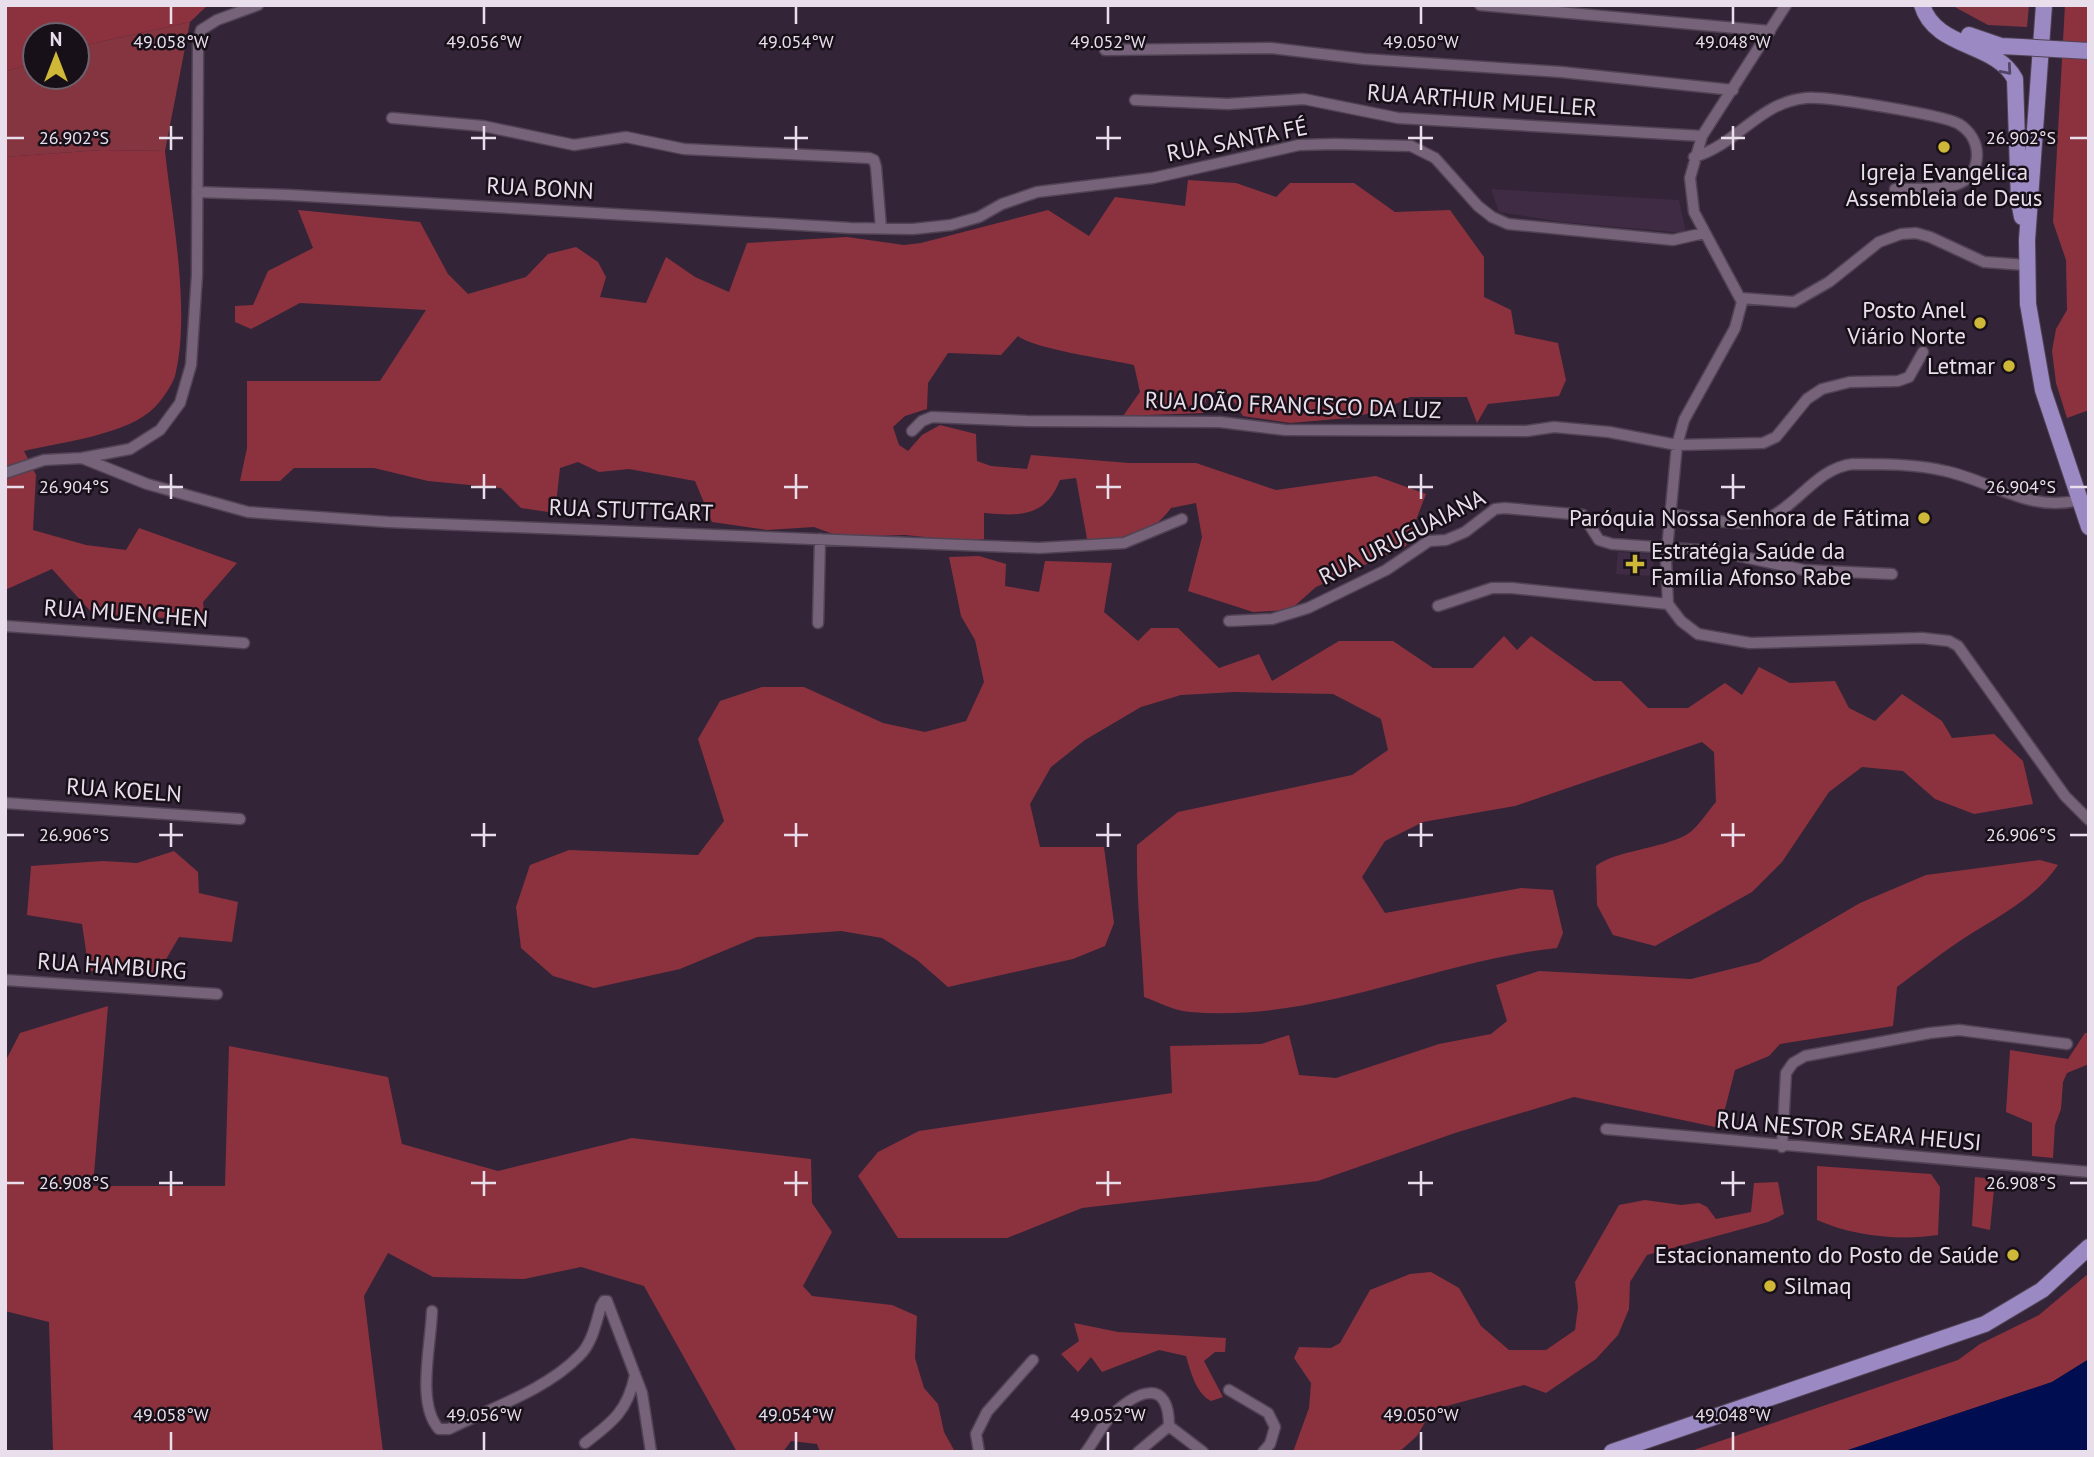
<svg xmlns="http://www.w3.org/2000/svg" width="2094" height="1457" font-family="'PT Sans',sans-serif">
  <rect width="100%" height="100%" fill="#342438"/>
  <path fill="#3f2b44" d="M1491 189 1679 200 1686 233 1562 222 1499 212Z
    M1618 552 1654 554 1653 576 1616 574Z"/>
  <path fill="#85353f" d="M1951 5H2029L2027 27 1988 25Z
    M190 22 165 151 101 150 5 157V72L35 62V77H77V47Z"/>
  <path fill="#8c323e" d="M5 5H208L190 22 77 47V35H35V62L5 72Z
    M2065 5H2089V410L2067 418 2056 383 2052 351 2056 329 2067 310 2066 260 2053 222Z
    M101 150 165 151C172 217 191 312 175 376 172 385 162 400 155 407 128 435 61 442 24 451L36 475 33 530 86 545 126 550 139 528 237 563 203 602 205 620 93 614 52 569 5 590V157Z
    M1188 180 1236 183 1276 197 1290 183H1354L1395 212 1450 210 1484 257V297L1511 310 1515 334 1558 343 1566 380 1559 396 1488 404 1477 423 1467 397H1410L1383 410 1349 418 1290 423 1243 416 1229 394 1208 392 1203 413 1123 416 1140 392 1134 365C1108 359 1034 349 1018 336L1001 355 948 353 928 383 927 409 905 416 893 427 899 445 908 451 922 435 940 425 976 434 977 461 991 466 1027 469 1031 455 1129 463H1196L1276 490 1376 476 1426 494 1406 546 1316 587 1290 610 1253 612 1188 591 1202 537 1196 503 1171 508C1151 536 1121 541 1088 544L1076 478 1060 480C1045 518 1019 516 984 513V539L954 540 905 535 841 537 814 527 767 530 712 522 695 481 629 469 599 472 578 462 560 468 555 513 521 508 501 488 428 481 374 468H294L280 481H240L247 448V381H380L426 310 300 303 251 329 235 322V306L253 305 268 271 313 248 298 210 420 222 448 274 468 294 526 277 548 254 576 247 598 262 606 277 600 297 646 303 666 257 695 277 729 292 747 243 847 237 904 245 921 243 1048 210 1089 236 1115 197 1185 206Z
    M979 556 1006 564 1005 586 1039 592 1045 561 1112 563 1104 612 1138 641 1151 628H1178L1219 668 1259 654 1272 681 1339 641H1393L1433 668H1473L1504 636 1517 650 1531 636 1594 681H1621L1648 708H1688L1725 683 1742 695 1759 667 1790 683 1835 681 1849 708 1875 721 1902 694 1942 721 1952 738 1994 734 2023 761 2033 804 1974 814 1935 799 1903 771 1862 767 1829 792 1782 862 1752 892 1655 946 1613 935 1597 905 1596 866C1614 851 1660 849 1686 835 1697 829 1707 812 1716 802L1714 752 1702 742 1515 806 1423 822 1385 841 1362 877 1385 913 1521 888 1553 890 1563 933 1557 948C1434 961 1317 1023 1190 1012 1175 1011 1158 1002 1144 997 1142 946 1136 896 1137 845L1178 812 1352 775 1388 750 1381 719 1333 694 1235 692 1181 695 1141 707 1085 740 1051 767 1030 804 1040 847H1104L1114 923 1105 946 1073 959 948 987 917 960 882 938 841 931 757 937 680 969 594 988 553 976 521 948 516 907 530 865 569 850 698 855 724 821 698 739 720 701 762 687H804L883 723 925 732 966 721 984 682 975 640 961 616 949 557Z
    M174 851 198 872 199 893 238 902 232 942 179 937 158 973 89 971 82 924 27 915 31 866 103 861 137 863Z
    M2040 860 2058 865C2033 902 1990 920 1954 945 1935 958 1916 973 1897 987L1893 1026 1780 1044 1769 1056 1735 1070 1720 1128 1574 1097 1455 1133 1318 1181 1082 1208 1007 1238H898L858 1176 878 1152 919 1131 1172 1093 1170 1046 1261 1044 1289 1035 1299 1075 1336 1078 1439 1044 1491 1034 1507 1021 1496 985 1539 971 1691 979 1759 962 1860 903 1926 875Z
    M108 1006 93 1186H225L229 1046 388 1077 402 1144 498 1171 632 1138 811 1159 812 1203 832 1232 803 1286 812 1296 892 1305 917 1316 915 1358 924 1388 938 1404 944 1432 955 1452H820L817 1444 791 1441 783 1452H737L644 1286 581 1267 524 1279 433 1277 388 1253 364 1296 383 1452H53L49 1322 5 1311V1062L20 1033Z
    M2085 1033H2089V1064L2067 1073 2063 1082 2061 1109 2055 1125 2053 1158 2032 1156V1123L2006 1112 2010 1050 2068 1059Z
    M1817 1166 1931 1174 1940 1187 1938 1235C1899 1241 1853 1236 1817 1220Z
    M1975 1177 1995 1179 1990 1230 1972 1226Z
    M1778 1182 1784 1214 1768 1222 1647 1255 1630 1282 1629 1309 1618 1335 1596 1359 1546 1393 1524 1385 1432 1410 1417 1436 1399 1452H1293L1309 1408 1311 1383 1294 1358 1299 1347 1331 1348 1340 1343 1370 1290 1410 1274 1431 1272 1459 1288 1481 1326 1509 1350H1546L1575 1330 1578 1307 1575 1282 1619 1205 1645 1200 1681 1205 1699 1203 1707 1207 1716 1219 1751 1212 1754 1183Z
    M2089 1273V1359L2052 1382 1842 1452H1688L1958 1360 1980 1344 2039 1315Z
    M1074 1323 1118 1332 1226 1338 1225 1352H1215L1204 1361 1223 1397 1211 1401C1195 1392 1191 1372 1186 1356L1159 1350 1102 1372 1091 1357 1078 1372 1061 1354 1079 1341Z"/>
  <path fill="#000d51" d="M2089 1359V1452H1842L2052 1382Z"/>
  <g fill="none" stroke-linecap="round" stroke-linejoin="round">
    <g stroke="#514354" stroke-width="13">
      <path id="street" d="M1480 5 1770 31
        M1786 5 1702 136 1690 178 1694 212 1742 302 1735 328 1684 420 1677 445 1666 560 1668 604 1681 621 1698 634 1750 643 1922 638 1949 641 1958 646 2065 796 2089 820
        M1105 50 1271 48 1364 59 1561 72 1733 90
        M1135 100 1228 104 1304 99 1398 118 1702 136
        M392 118 483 126 574 145 626 137 684 149 869 158 874 160 876 167 881 228
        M1694 157C1737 145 1759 102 1806 98 1826 96 1944 115 1959 124 1970 131 1977 142 1977 155 1976 197 1926 187 1895 189
        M197 192 289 195 850 228 913 229 951 225 979 217 1002 204 1037 192 1153 178 1299 145 1335 144 1411 146 1435 158 1478 206 1492 217 1508 224 1673 240 1704 233
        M1741 298 1794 302 1829 282 1879 242 1901 234 1916 233 1930 237 1984 262 2026 265
        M912 431 922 421 932 417 1027 421 1220 422 1285 430 1527 431 1554 427 1609 432 1677 445 1763 443 1776 437 1807 399 1822 389 1850 382 1898 381 1909 377 1923 352
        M82 458 147 484 248 512 388 522 1039 548 1124 543 1182 519
        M5 473 44 460 82 458 130 449 160 430 180 403 191 365 197 275 198 45 201 30 217 20 258 5
        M1669 514C1694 517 1745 529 1767 519 1799 504 1817 468 1853 464 1883 464 1916 464 1945 471 1993 481 2028 513 2080 500
        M1438 606 1492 588H1512L1668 604
        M1229 621 1272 619 1308 608 1386 570 1429 541 1446 540 1465 532 1495 509 1505 508 1583 515 1599 540 1612 544 1716 551 1804 570 1892 574
        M818 623 820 539
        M5 626 244 643
        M5 803 240 819
        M5 980 217 994
        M1606 1129 2089 1172
        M1782 1147 1786 1073 1793 1063 1805 1056 1930 1033 1959 1030 2067 1044
        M432 1311C431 1345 416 1404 439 1429H449C491 1408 546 1390 579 1356 592 1344 596 1323 601 1306L604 1301H607L642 1393 651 1452
        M1229 1390 1268 1413 1275 1427 1270 1444 1263 1452
        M1169 1426 1203 1452
        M585 1443C613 1422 628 1410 635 1375
        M979 1452 976 1434 987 1412 1033 1360
        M1086 1452C1095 1440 1102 1425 1112 1415 1138 1390 1169 1378 1169 1426L1138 1452"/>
    </g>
    <g stroke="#514354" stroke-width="18">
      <path id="primary" d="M1922 5C1935 49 1996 42 2015 79L2019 201 2022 217
        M2044 5 2027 240 2028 304 2043 390 2089 527
        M1969 35 2001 46 2021 47
        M1612 1452 1985 1324 2042 1290 2089 1247"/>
    </g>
    <use href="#street" stroke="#76637a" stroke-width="10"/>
    <use href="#primary" stroke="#9a89c3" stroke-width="16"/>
    <g stroke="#514354" stroke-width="18" stroke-linecap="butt">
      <path id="primary-bridge" d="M2021 47 2089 51"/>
    </g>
    <use href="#primary-bridge" stroke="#9a89c3" stroke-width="16"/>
  </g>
  <defs><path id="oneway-chevron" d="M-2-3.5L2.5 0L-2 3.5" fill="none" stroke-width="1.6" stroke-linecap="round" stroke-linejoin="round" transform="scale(1.75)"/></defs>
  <use stroke="#524665" href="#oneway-chevron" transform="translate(2007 70) rotate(49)"/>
  <path fill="none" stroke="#e9deec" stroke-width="2.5" d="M171 7V24M484 7V24M796 7V24M1108 7V24M1421 7V24M1733 7V24M171 126V150M484 126V150M796 126V150M1108 126V150M1421 126V150M1733 126V150M7 138H24M159 138H183M471 138H496M784 138H808M1096 138H1121M1408 138H1433M1721 138H1745M2070 138H2087M171 474V499M484 474V499M796 474V499M1108 474V499M1421 474V499M1733 474V499M7 487H24M159 487H183M471 487H496M784 487H808M1096 487H1121M1408 487H1433M1721 487H1745M2070 487H2087M171 823V847M484 823V847M796 823V847M1108 823V847M1421 823V847M1733 823V847M7 835H24M159 835H183M471 835H496M784 835H808M1096 835H1121M1408 835H1433M1721 835H1745M2070 835H2087M171 1171V1196M484 1171V1196M796 1171V1196M1108 1171V1196M1421 1171V1196M1733 1171V1196M7 1183H24M159 1183H183M471 1183H496M784 1183H808M1096 1183H1121M1408 1183H1433M1721 1183H1745M2070 1183H2087M171 1432V1450M484 1432V1450M796 1432V1450M1108 1432V1450M1421 1432V1450M1733 1432V1450"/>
  <g fill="#cfb837" stroke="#171019" stroke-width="2.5">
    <circle cx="1944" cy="147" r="7"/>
    <circle cx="1980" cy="323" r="7"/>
    <circle cx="2009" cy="366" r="7"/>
    <circle cx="1924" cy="518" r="7"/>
    <path d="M1631.5 553.5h7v7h7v7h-7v7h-7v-7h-7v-7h7z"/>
    <circle cx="2013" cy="1255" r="7"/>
    <circle cx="1770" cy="1286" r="7"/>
  </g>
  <g text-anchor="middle" stroke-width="5" stroke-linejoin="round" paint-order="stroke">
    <g font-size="23" fill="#e9deec" stroke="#171019">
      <text transform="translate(1482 100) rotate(4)" y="8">RUA ARTHUR MUELLER</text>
      <text transform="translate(1237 140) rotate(-11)" y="8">RUA SANTA FÉ</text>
      <text transform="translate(540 188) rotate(3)" y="8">RUA BONN</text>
      <text transform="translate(1293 405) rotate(2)" y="8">RUA JOÃO FRANCISCO DA LUZ</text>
      <text transform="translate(631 510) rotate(2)" y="8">RUA STUTTGART</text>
      <text transform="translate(1402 537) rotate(-27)" y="8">RUA URUGUAIANA</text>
      <text transform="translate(126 613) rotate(4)" y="8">RUA MUENCHEN</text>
      <text transform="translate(124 790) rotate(4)" y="8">RUA KOELN</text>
      <text transform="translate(112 966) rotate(4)" y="8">RUA HAMBURG</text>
      <text transform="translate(1849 1131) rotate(5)" y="8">RUA NESTOR SEARA HEUSI</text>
    </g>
    <g font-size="23" fill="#e9deec" stroke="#171019" text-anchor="end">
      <text x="1944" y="180" text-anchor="middle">Igreja Evangélica<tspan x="1944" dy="26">Assembleia de Deus</tspan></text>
      <text x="1966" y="318">Posto Anel<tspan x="1966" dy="26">Viário Norte</tspan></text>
      <text x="1995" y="374">Letmar</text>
      <text x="1910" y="526">Paróquia Nossa Senhora de Fátima</text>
      <text x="1651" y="559" text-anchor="start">Estratégia Saúde da<tspan x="1651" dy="26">Família Afonso Rabe</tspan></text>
      <text x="1999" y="1263">Estacionamento do Posto de Saúde</text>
      <text x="1784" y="1294" text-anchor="start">Silmaq</text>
    </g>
  </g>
  <g font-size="18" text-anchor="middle" fill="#e9deec" stroke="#171019" stroke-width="5" stroke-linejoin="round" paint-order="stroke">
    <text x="171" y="48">49.058°W</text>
    <text x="484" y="48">49.056°W</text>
    <text x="796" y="48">49.054°W</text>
    <text x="1108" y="48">49.052°W</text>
    <text x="1421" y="48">49.050°W</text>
    <text x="1733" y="48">49.048°W</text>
    <text x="74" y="144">26.902°S</text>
    <text x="2021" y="144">26.902°S</text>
    <text x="74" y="493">26.904°S</text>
    <text x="2021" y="493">26.904°S</text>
    <text x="74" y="841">26.906°S</text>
    <text x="2021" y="841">26.906°S</text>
    <text x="74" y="1189">26.908°S</text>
    <text x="2021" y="1189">26.908°S</text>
    <text x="171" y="1421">49.058°W</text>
    <text x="484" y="1421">49.056°W</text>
    <text x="796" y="1421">49.054°W</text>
    <text x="1108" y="1421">49.052°W</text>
    <text x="1421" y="1421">49.050°W</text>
    <text x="1733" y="1421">49.048°W</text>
  </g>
  <rect width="2094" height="1457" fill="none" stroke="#e9deec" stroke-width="14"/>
  <g transform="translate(56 56)"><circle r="33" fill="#171019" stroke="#6b626d" stroke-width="2"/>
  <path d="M0-5L12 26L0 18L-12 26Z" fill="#cfb837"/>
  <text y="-10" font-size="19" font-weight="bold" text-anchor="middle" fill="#e9deec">N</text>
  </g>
</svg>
